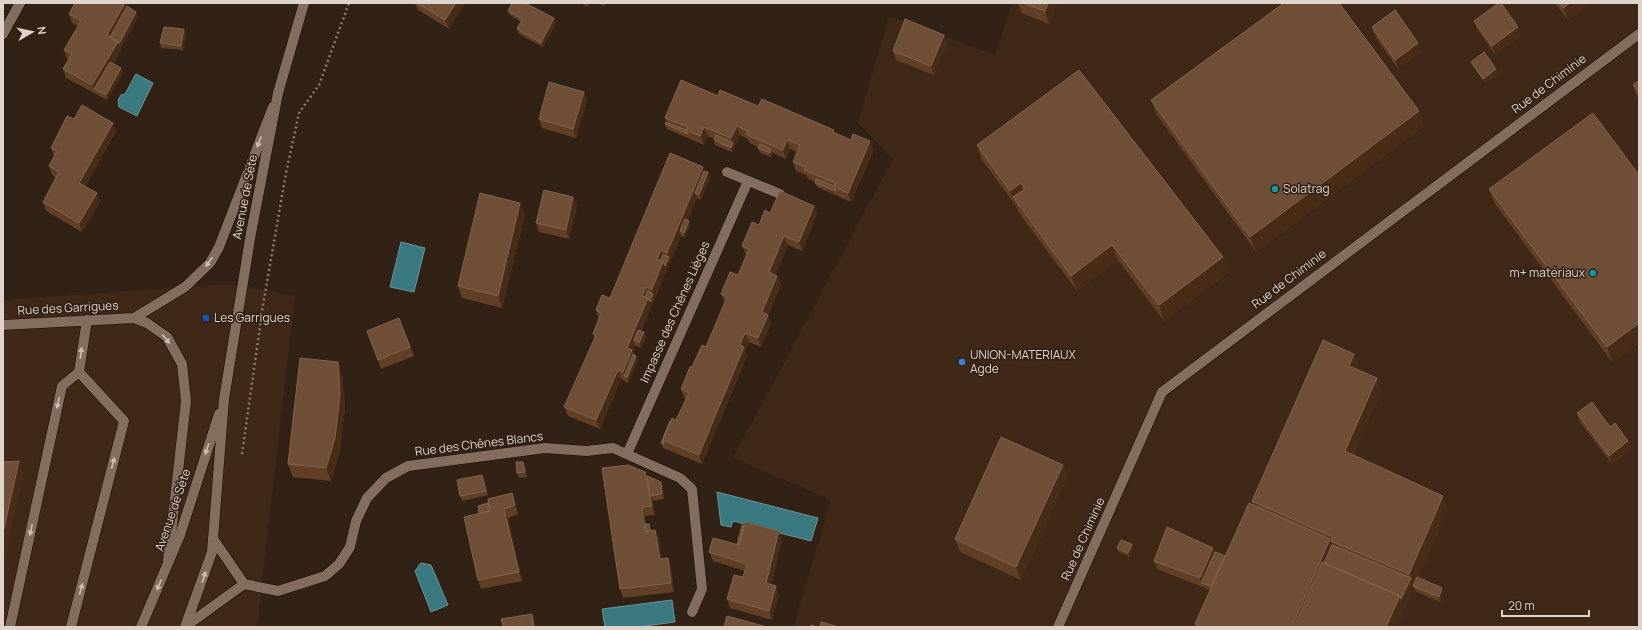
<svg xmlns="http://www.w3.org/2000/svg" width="1642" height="630" font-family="Manrope,sans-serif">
  <rect width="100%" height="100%" fill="#322115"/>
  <path fill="#3f2818" d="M1012 3H1639V627H793L831 500 733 458 893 159 858 123 889 16 995 55Z
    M228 284 295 296 257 627H3V300Z"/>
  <path fill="#39797f" stroke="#6b9496" d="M136 74 153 83 137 116 119 107 118 100 121 95 125 94Z
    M401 242 425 248 414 292 390 287Z
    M717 492 818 518 811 541 733 521 731 527 721 525Z
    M421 563 431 565 448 605 431 612 415 571Z
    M672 600 675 622 637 627H605L602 609Z"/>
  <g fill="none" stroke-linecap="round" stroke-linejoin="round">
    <g stroke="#190a02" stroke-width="11">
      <path id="service" d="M134 318 147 323 167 337 182 364 186 401 168 560
        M3 325 134 318 185 287 210 263 219 247 273 107
        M10 627 62 386 79 372
        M71 627 124 421 79 372 87 320"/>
    </g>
    <g stroke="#190a02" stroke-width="11">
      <path id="minor" d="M3 34 20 3
        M727 172 780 194
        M627 454 748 181
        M214 540 244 584 278 591 325 576 339 564 350 547 356 521 367 498 386 478 408 466 545 448 586 451 613 448 680 478 692 489 702 589 692 612
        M186 626 244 584
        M1058 627 1162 392 1639 34"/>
    </g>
    <g stroke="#190a02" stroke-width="11">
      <path id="secondary" d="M141 627 180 535 219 414
        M185 627 212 552 224 399 251 233 278 93 304 3"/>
    </g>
    <path stroke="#8a7c72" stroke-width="2.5" stroke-dasharray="2 3" stroke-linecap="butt" d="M242 454 263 305 286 173 299 113 319 85 349 3"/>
    <use href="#service" stroke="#826d5f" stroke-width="10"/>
    <use href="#minor" stroke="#826d5f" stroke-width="10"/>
    <use href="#secondary" stroke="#826d5f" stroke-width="10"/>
  </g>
  <path fill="#613f26" d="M415 3H465L449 29 418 10Z
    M580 3H590L588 7Z
    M598 3H606L604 6Z
    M1018 3H1057L1049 24 1022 13Z
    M1555 3H1591L1568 20Z
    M127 6 138 17 121 48V50L113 64 121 68 123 73 107 100 66 78 63 69 69 60 67 59 64 50 78 26 72 23 69 14Z
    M508 11 554 18 556 23 543 47 519 34 517 29 521 22 510 15Z
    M1474 21 1521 36 1495 55 1478 30Z
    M1372 27 1418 43 1421 52 1398 69 1375 36Z
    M186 34 183 50 161 48 160 43Z
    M947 43 934 75 896 60 893 51Z
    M1471 62 1496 69 1498 74 1485 83 1473 66Z
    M1639 80V101L1633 85Z
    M584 92 587 101 576 138 542 128 539 119Z
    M718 96 758 106 834 130 835 133 874 150 851 202 817 187 815 182 808 179 806 175 796 171 793 162 797 152 790 149 786 159 773 153 771 157 760 153 758 148V147L750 143 748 139 740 135 732 152 715 145 714 140V139L708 136 704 145 667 129 665 124 666 122 665 118Z
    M1151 100 1424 126 1256 252 1157 115Z
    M74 119 113 123 116 131 85 187 97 193 100 202 82 232 46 211 43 202 56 178 52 175 49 166 54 156 51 148Z
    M977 145 1229 272 1164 321 1118 260 1077 291 1019 213 1016 206 982 160Z
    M704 171 708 172 710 177 701 200 697 198 687 220 690 226 685 237 681 236 641 331 644 332 646 337 641 348 635 345 633 352 638 360 628 383 621 379 600 429 568 416 564 407 595 338 593 334 599 319 596 310 610 298Z
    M1639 175V343L1612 362 1495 204 1489 189Z
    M573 197 577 206 569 239 539 232 536 223Z
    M814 206 817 214 802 251 788 245 775 275 777 276 781 285 768 315 771 323 761 347 749 342 745 350 747 356 702 464 663 448 661 443 676 420 686 399 684 398 681 389 692 367 706 347 725 303 721 294 738 275 746 255 742 246 759 225 770 213Z
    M525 215 502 308 462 298 458 286Z
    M399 318 414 356 381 369 370 340Z
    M338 362 342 375 345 407 340 450 331 481 293 477 288 464Z
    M1359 366 1357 369 1382 391 1353 455 1448 509 1418 577 1444 593 1440 602 1415 591 1414 587 1396 627H1196L1195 624 1210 590 1157 569 1154 561 1215 552 1225 556 1253 506 1252 501Z
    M1577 413 1610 427 1631 450 1612 464 1580 422Z
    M1063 465 1067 478 1021 580 960 552 955 539Z
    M525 467 527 477 519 478 517 473Z
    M645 472 647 476 661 482 663 487 664 499 652 501 655 515 645 516 646 524H649L651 530H655L659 539 661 559 668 558 671 567 674 592 623 598 620 589Z
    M482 475 488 495 462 501 460 496Z
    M512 493 515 502 518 514 508 518 522 581 481 589 478 580 479 514 488 503Z
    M782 540 771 585 779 595 772 620 730 608 727 599 743 577 745 571 713 561 709 552 737 545Z
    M1132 544 1133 549 1130 557 1119 552 1117 548Z"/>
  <path fill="#492c17" d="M125 3H126L129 11 112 41 107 35Z
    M456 3H465L449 29 445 20Z
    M586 3H590L588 7Z
    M1048 3H1057L1049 24 1045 11Z
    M1570 3H1591L1568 20 1563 8Z
    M136 12 138 17 121 48V50L97 91 94 89 92 85Z
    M554 18 556 23 543 47 541 43Z
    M1518 27 1521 36 1495 55 1492 46Z
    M184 29 186 34 183 50 181 46Z
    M944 35 947 43 934 75 931 66Z
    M1418 43 1421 52 1398 69 1395 60Z
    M121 68 123 73 107 100 106 95Z
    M1496 69 1498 74 1485 83 1483 79Z
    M584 92 587 101 576 138 573 129Z
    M1419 111 1424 126 1256 252 1250 237Z
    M113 123 116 131 82 192 79 183Z
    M737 126 740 135 732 152 731 148 733 143 731 138Z
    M704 127 708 136 704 145 700 136Z
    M787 140 790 149 786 159 783 150Z
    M870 141 874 150 851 202 848 193Z
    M771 149 773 153 771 157 770 153Z
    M703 167 706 176 695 193 697 198 683 232 680 231 681 236 637 342 634 340 635 345 633 352 635 358 636 356 638 360 628 383 627 378 624 376 626 381 623 372 627 348 648 298 653 294 652 289 663 262 669 257 667 253Z
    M708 172 710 177 701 200 699 195Z
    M1021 183 1026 198 1013 197 1016 206 1010 191Z
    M97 193 100 202 82 232 79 223Z
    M573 197 577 206 569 239 566 230Z
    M520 203 525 215 502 308 498 296Z
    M814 206 817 214 802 251 799 242Z
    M689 221 690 226 685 237 684 233Z
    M784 236 788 245 773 281 769 272Z
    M1112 245 1118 260 1077 291 1071 276Z
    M661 250 664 259 662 265 657 259Z
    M1223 257 1229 272 1164 321 1159 305Z
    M777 276 781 285 768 315 771 323 761 347 758 338 762 312Z
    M646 287 649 296 647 301 642 296Z
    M1639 323V343L1612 362 1607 347Z
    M644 332 646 337 641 348 639 343Z
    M745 333 749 342 745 350 747 356 702 464 699 455 740 345Z
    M1354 354 1359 366 1353 378 1349 366Z
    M338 362 342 375 345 407 340 450 331 481 326 468Z
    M618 370 621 379 600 429 596 420Z
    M1377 378 1382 391 1349 464 1345 451Z
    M1628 441 1631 450 1612 464 1609 456Z
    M19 461 24 473 3 566V533Z
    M523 462 525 467 527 477 525 472Z
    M1063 465 1067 478 1021 580 1016 567Z
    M645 472 649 481 655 515 652 506Z
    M661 482 663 487 664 499 662 494Z
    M512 493 515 502 518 514 515 505Z
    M1443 496 1448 509 1414 587 1413 586 1414 587 1396 627H1386L1400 596 1411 578 1409 574Z
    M642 507 645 516 647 535 645 531Z
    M504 509 508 518 522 581 519 572Z
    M655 530 659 539 663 568 660 559Z
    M779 531 782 540 770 592 766 583Z
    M1330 539 1336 554 1304 627H1292Z
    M1132 544 1133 549 1130 557 1128 553Z
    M1213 548 1216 557 1201 583 1200 578Z
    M668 558 671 567 674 592 671 583Z
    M776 586 779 595 772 620 769 611Z
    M1442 588 1444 593 1440 602 1439 597Z
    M532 614 534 619 535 627H534Z"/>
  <path fill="#6f4f37" stroke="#80644f" d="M75 3H125L107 35 118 42 92 85 63 69 72 54 64 50 81 21 69 14Z
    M417 3H456L445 20Z
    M512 3H525L554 18 541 43 517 29 522 19 508 11Z
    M1023 3H1048L1045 11Z
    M1284 3H1339L1419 111 1250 237 1151 100Z
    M1499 3H1501L1518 27 1492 46 1474 21Z
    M1560 3H1570L1563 8Z
    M127 6 136 12 119 44 118 42 110 37Z
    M1395 10 1418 43 1395 60 1372 27Z
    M905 19 944 35 931 66 893 51Z
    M164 27 184 29 181 46 160 43Z
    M1484 52 1496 69 1483 79 1471 62Z
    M110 62 121 68 106 95 94 89Z
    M1079 70 1223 257 1159 305 1112 245 1071 276 1013 197 1025 189 1021 183 1010 191 977 145Z
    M681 80 718 96 720 90 758 106 762 99 834 130 833 132 851 140 853 134 870 141 848 193 834 187 835 183 804 170 806 167 793 162 800 145 787 140 783 150 747 135 748 131 737 126 731 138 704 127 700 136 686 130 688 127 665 118Z
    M1639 80V93L1633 85Z
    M549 82 584 92 573 129 539 119Z
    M82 105 113 123 79 183 97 193 79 223 43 202 59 172 49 166 57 151 51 148 67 116 74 119Z
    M1593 113 1639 175V323L1607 347 1489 189Z
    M666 122 686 130 688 134 665 124Z
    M716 135 733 143 731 148 714 140Z
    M760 144 771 149 770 153 758 148Z
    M670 153 703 167 667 253 661 250 657 259 663 262 652 289 646 287 642 296 648 298 627 348 632 350 623 372 618 370 596 420 564 407 596 335 593 334 601 313 596 310 602 295 610 298Z
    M704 171 708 172 699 195 695 193Z
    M816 179 834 186 836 191 815 183Z
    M544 190 573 197 566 230 536 223Z
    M780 191 814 206 799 242 784 236 769 272 777 276 762 312 768 315 758 338 745 333 740 345 744 347 699 455 663 440 672 418 676 420 689 393 681 389 690 367H692L702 345 706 347 727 297 721 294 730 272 738 275 747 254 749 249 742 246 752 222 759 225 765 210 770 213Z
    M480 193 520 203 498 296 458 286Z
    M685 219 689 221 684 233 680 231Z
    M663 255 669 257 665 266 663 262 660 261Z
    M647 291 653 294 650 302 648 298 645 297Z
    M399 318 410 347 378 360 367 331Z
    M638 330 644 332 639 343 634 340Z
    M1323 340 1354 354 1349 366 1377 378 1345 451 1443 496 1409 574 1331 541 1333 537 1252 501Z
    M633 354 636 356 627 378 624 376Z
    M300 358 338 362 340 394 335 438 326 468 288 464Z
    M1592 402 1610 427 1615 423 1628 441 1609 456 1577 413Z
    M670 421 663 440 664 444 661 443Z
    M1001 437 1063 465 1016 567 955 539Z
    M19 461 3 533V462Z
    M516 462H523L525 472 517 473Z
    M628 465 645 472 652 506 642 507 645 531 655 530 660 559 668 558 671 583 620 589 602 468Z
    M482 475 486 491 460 496 457 480Z
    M647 476 661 482 662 494 650 496Z
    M512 493 515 505 504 509 519 572 478 580 464 517 490 511 488 499Z
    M488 503 490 511 479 514 478 506Z
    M1249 503 1330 539 1292 627H1201L1195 624Z
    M745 522 779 531 766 583 776 586 769 611 727 599 734 575 743 577 747 564 709 552 713 538 739 545Z
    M645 524H649L650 531H646Z
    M742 525 744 526 739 545H737Z
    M1167 527 1213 548 1200 578 1154 561Z
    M1121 540 1132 544 1128 553 1117 548Z
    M1332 545 1411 578 1401 599 1400 596 1324 563Z
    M1215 552 1225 556 1211 586 1201 583Z
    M1322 562 1400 596 1386 627H1294Z
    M1417 577 1442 588 1439 597 1413 586Z
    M532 614 534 627H503L501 619Z
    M727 616 767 627H724Z
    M821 622 839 627H820Z
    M811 625 817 627H811Z"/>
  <defs><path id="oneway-solid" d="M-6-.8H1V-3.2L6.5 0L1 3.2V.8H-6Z"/></defs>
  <g fill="#ccbfb6">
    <use href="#oneway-solid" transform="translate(259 142) rotate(111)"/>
    <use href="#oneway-solid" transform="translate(209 262) rotate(126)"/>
    <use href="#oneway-solid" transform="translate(166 339) rotate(50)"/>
    <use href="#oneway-solid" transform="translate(81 353) rotate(-82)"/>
    <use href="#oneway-solid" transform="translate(58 403) rotate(102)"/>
    <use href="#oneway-solid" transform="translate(207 449) rotate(108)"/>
    <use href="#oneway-solid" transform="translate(113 463) rotate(-75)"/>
    <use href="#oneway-solid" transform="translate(31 530) rotate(102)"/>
    <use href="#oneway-solid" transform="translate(204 577) rotate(-72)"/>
    <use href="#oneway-solid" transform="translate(159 585) rotate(113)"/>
    <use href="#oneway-solid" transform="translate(81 589) rotate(-75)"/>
  </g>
  <g fill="#0f9aa8" stroke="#322115" stroke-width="1.5">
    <circle cx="1275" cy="189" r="4"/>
    <circle cx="1593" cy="273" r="4"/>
  </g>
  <rect fill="#1a4fb4" stroke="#322115" stroke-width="1.5" x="202" y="314" width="8" height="8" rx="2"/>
  <circle fill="#3f7fe0" stroke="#322115" stroke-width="1.5" cx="962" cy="362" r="4"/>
  <g text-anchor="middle" stroke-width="3" stroke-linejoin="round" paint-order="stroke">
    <g font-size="12" fill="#dfd4cc" stroke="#322115">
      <text transform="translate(1549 84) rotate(-37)" y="4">Rue de Chiminie</text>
      <text transform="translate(245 197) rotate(-79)" y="4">Avenue de Sète</text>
      <text transform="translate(1289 279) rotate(-37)" y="4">Rue de Chiminie</text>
      <text transform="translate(68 308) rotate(-3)" y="4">Rue des Garrigues</text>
      <text transform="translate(675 312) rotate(-66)" y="4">Impasse des Chênes Lièges</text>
      <text transform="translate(479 444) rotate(-7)" y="4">Rue des Chênes Blancs</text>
      <text transform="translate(173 510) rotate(-71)" y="4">Avenue de Sète</text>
      <text transform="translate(1083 539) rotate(-66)" y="4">Rue de Chiminie</text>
    </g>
    <g font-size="12" fill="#dfd4cc" stroke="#322115" text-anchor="start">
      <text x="1283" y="193">Solatrag</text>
      <text x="1585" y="277" text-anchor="end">m+ matériaux</text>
      <text x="214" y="322">Les Garrigues</text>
      <text x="970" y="359">UNION-MATERIAUX<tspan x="970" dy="14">Agde</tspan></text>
    </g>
  </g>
  <rect width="1642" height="630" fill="none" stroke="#dfd4cc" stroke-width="8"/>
  <g transform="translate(32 32) rotate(81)" stroke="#322115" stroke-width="3" paint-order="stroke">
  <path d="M0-3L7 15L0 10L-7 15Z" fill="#dfd4cc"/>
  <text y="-6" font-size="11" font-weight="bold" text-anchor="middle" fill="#dfd4cc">N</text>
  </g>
  <path d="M1502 610v6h87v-6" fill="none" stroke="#dfd4cc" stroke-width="2"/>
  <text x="1508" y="610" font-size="12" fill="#dfd4cc" stroke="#322115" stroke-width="3" paint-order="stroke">20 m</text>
</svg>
